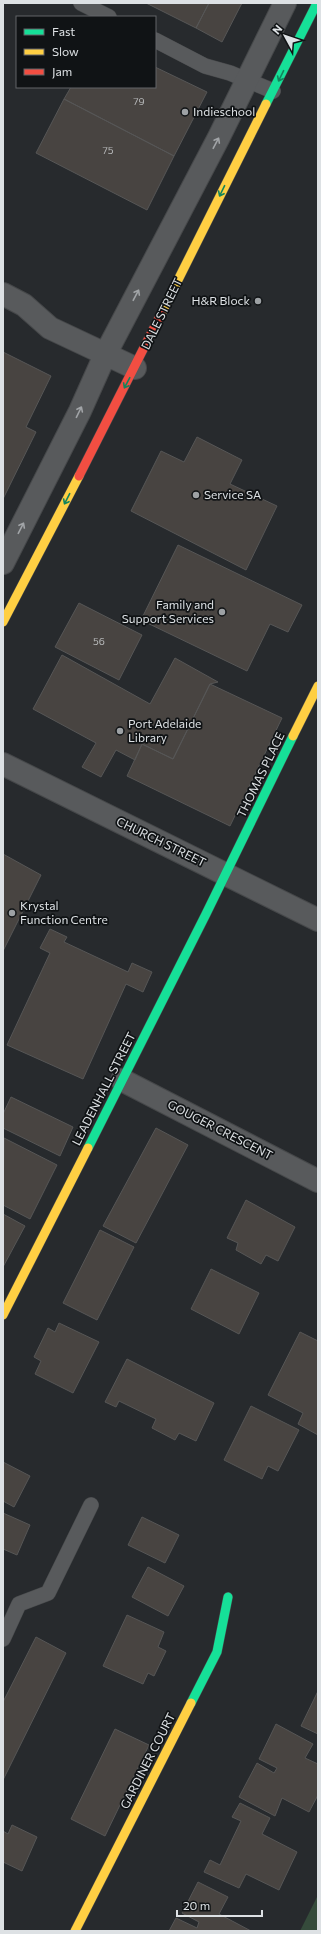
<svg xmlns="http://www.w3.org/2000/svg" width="321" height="1934" font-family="Commissioner,sans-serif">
  <rect width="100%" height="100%" fill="#272a2d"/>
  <path fill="#354b3b" d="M318 1895V1931H300Z"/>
  <path fill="#484441" stroke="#565656" d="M146 3H209L196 28Z
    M209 3H242L222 42 196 28Z
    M155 67 207 92 174 156 64 99 71 87H155Z
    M64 99 174 156 147 210 36 153Z
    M3 352 51 376 26 427 36 432 3 499Z
    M197 437 242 460 230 484 277 506 246 570 131 511 161 451 184 462Z
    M178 545 302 605 288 632 270 624 247 671 141 620Z
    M79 603 142 635 119 680 55 647Z
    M62 655 150 704 175 658 218 682 210 684 173 759 142 744 135 760 116 750 101 777 82 767 96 743 33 709Z
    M210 684 282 718 230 826 127 776 142 744 173 759Z
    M3 854 41 875 3 951Z
    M50 929 67 937 64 942 128 972 132 963 152 972 143 992 126 984 83 1079 7 1045 50 953 40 948Z
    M11 1097 73 1127 60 1156 3 1128V1114Z
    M156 1128 188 1145 136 1243 103 1226Z
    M4 1138 57 1165 30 1219 3 1205Z
    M246 1200 295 1227 278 1261 266 1255 261 1264 236 1250 238 1243 227 1238Z
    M3 1214 25 1226 3 1267Z
    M100 1230 134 1247 97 1320 63 1303Z
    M211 1269 259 1293 239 1334 191 1309Z
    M59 1323 99 1342 73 1393 35 1374 41 1361 34 1357 48 1328 55 1332Z
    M300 1332 318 1341V1435L298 1424 303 1413 268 1395Z
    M127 1359 214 1403 196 1441 179 1433 175 1440 152 1428 156 1419 119 1401 116 1407 105 1402Z
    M251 1406 299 1430 278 1471 268 1466 262 1479 224 1460Z
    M3 1462 30 1476 14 1507 3 1501Z
    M3 1513 30 1525 17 1555 3 1549Z
    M142 1517 179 1535 165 1563 128 1545Z
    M148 1567 184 1586 168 1616 132 1597Z
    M127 1615 164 1632 158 1647 166 1651 154 1676 148 1673 143 1684 103 1666Z
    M36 1637 66 1653 3 1780V1702Z
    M318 1691V1734L301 1726Z
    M276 1724 313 1744 305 1758 318 1764V1795L309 1812 282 1798 275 1816 239 1797 257 1763 274 1773 277 1768 259 1759Z
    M115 1729 149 1745 105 1836 71 1819Z
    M240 1803 270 1818 262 1834 297 1852 279 1890 246 1874 239 1888 204 1872 210 1860 220 1865 241 1821 232 1817Z
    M12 1825 37 1837 22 1871 3 1862V1831L8 1834Z
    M198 1882 228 1897 219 1914 251 1931H169L176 1918 197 1928 199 1922 182 1913Z"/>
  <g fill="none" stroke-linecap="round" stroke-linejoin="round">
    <g stroke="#46484a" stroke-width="16">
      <path id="lane" d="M81 3 109 17
        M155 40 205 66 230 73 273 91
        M3 1639 19 1604 48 1593 91 1505"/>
    </g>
    <g stroke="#46484a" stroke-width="24">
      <path id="street" d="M3 294 24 305 50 328 135 368
        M3 563 80 411 105 355 219 137 285 3
        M3 764 318 920
        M122 1080 318 1181"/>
    </g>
    <g stroke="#46484a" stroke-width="10">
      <path id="fast" d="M266 104 317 3
        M88 1148 206 914 293 736
        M191 1703 217 1652 228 1597"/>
    </g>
    <g stroke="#46484a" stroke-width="10">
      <path id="slow" d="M161 314 266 104
        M3 622 79 476
        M293 736 318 686
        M3 1315 88 1148
        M75 1931 191 1703"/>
    </g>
    <g stroke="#46484a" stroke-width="10">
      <path id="jam" d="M79 476 161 314"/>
    </g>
    <use href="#lane" stroke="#585a5c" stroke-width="15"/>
    <use href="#street" stroke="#585a5c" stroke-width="22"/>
    <use href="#fast" stroke="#16e098" stroke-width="9"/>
    <use href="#slow" stroke="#ffcf43" stroke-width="9"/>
    <use href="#jam" stroke="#f24e42" stroke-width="9"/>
  </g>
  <defs><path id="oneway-shaft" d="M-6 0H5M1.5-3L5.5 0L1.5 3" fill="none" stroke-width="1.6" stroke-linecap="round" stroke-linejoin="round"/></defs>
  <g stroke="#13845d">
    <use href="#oneway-shaft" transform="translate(281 76) rotate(116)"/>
    <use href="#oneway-shaft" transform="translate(222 191) rotate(116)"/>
    <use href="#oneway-shaft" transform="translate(127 383) rotate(118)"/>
    <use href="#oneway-shaft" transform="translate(67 499) rotate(117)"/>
  </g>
  <g stroke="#a1a4a7">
    <use href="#oneway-shaft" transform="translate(216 143) rotate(-62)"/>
    <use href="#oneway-shaft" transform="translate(136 295) rotate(-62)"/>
    <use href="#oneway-shaft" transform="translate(79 412) rotate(-64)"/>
    <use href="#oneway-shaft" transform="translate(21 528) rotate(-63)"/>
  </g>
  <g fill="#9da1a4" stroke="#101315" stroke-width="1.5">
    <circle cx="185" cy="112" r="4"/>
    <circle cx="258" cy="301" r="4"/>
    <circle cx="196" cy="495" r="4"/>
    <circle cx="222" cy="612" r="4"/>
    <circle cx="120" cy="731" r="4"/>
    <circle cx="12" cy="913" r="4"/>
  </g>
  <g text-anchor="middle" stroke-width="3.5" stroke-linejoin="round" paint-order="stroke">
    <g font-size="10" fill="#b8babb">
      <text x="139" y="105">79</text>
      <text x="108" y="154">75</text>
      <text x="99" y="645">56</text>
    </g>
    <g font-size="12" fill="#dde1e4" stroke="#101315" text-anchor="start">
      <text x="193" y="116">Indieschool</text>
      <text x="250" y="305" text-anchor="end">H&amp;R Block</text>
      <text x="204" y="499">Service SA</text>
      <text x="214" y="609" text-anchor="end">Family and<tspan x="214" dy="14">Support Services</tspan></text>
      <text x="128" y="728">Port Adelaide<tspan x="128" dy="14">Library</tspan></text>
      <text x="20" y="910">Krystal<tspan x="20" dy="14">Function Centre</tspan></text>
    </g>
    <g font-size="12" fill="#dde1e4" stroke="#101315">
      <text transform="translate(162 314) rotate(-64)" y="4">DALE STREET</text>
      <text transform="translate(261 775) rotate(-64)" y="4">THOMAS PLACE</text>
      <text transform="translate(161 842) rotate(26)" y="4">CHURCH STREET</text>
      <text transform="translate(104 1089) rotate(-63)" y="4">LEADENHALL STREET</text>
      <text transform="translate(220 1130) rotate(27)" y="4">GOUGER CRESCENT</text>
      <text transform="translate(148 1761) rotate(-63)" y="4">GARDINER COURT</text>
    </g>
  </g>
  <rect width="321" height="1934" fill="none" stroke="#dde1e4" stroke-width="8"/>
  <rect x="16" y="16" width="140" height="72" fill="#101315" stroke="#626568"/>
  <rect x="24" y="29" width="20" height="6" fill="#16e098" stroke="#626568"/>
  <text x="52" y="36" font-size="12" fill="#dde1e4">Fast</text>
  <rect x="24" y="49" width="20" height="6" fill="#ffcf43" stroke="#626568"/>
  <text x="52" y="56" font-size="12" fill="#dde1e4">Slow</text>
  <rect x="24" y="69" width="20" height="6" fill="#f24e42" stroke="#626568"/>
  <text x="52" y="76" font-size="12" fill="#dde1e4">Jam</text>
  <g transform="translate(285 36) rotate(310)" stroke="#101315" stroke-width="3" paint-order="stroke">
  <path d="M0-3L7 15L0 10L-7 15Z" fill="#dde1e4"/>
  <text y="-6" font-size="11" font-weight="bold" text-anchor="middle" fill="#dde1e4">N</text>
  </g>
  <path d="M177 1910v6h85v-6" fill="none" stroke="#dde1e4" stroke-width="2"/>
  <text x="183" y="1910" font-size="12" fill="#dde1e4" stroke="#101315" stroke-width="3" paint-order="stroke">20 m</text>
</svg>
